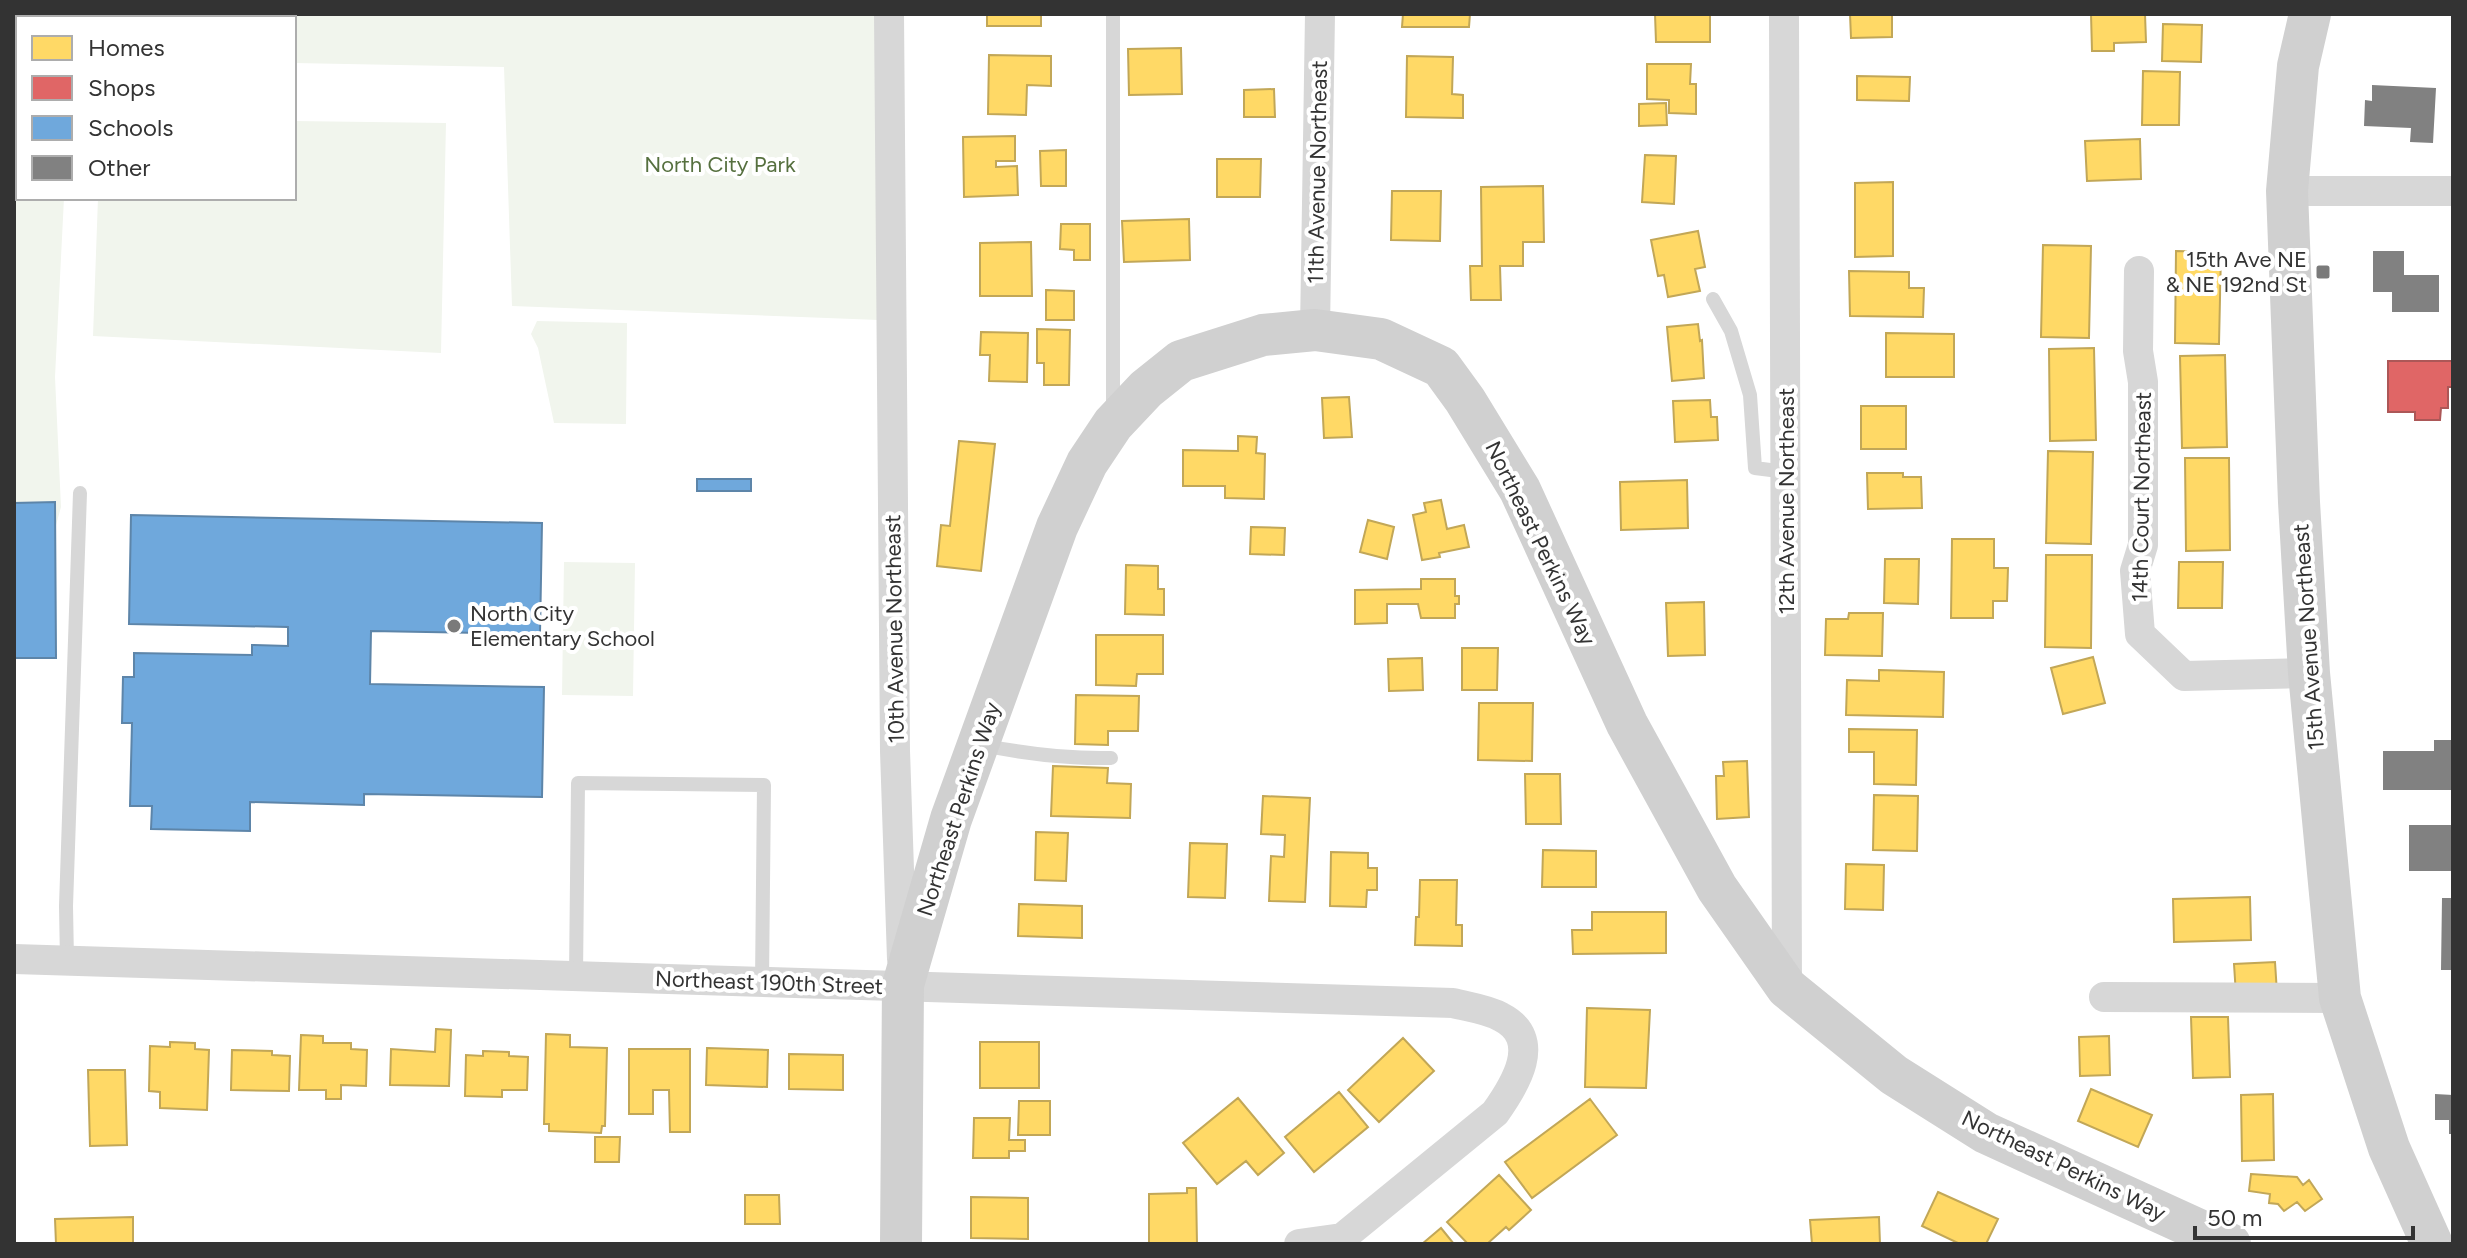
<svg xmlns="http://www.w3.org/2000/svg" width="2467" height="1258" font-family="Figtree,sans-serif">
  <rect width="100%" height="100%" fill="#fff"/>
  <path fill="#f1f5ed" d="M14 14H877L879 320 512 306 504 67 294 63V18H18V198H64L55 377 61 507 23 645 14 643Z
    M294 121 446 123 441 353 93 336 98 198H294Z
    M537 321 627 323 626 424 554 423 538 348 531 334Z
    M564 562 635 563 633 696 562 695Z"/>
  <path fill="#ffd966" stroke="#c2a757" stroke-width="2" d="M987 14H1041V26H987Z
    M1403 14H1470L1469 27H1402Z
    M1655 14H1723V15H1710V42H1656Z
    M1850 14H1892V37L1851 38Z
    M2091 14H2145L2146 42 2114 43V51H2092Z
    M2163 24 2202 25 2201 62 2162 61Z
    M1181 48 1182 94 1129 95 1128 49Z
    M989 55 1051 56V86L1027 85 1026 115 988 114Z
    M1407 56 1453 57 1452 94 1463 95V118L1406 117Z
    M1647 64H1691L1690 84H1696V114L1669 113V100L1647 99Z
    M2143 71 2180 72 2179 125H2142Z
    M1857 76 1910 77 1909 101 1857 100Z
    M1274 89 1275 117H1244V90Z
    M1666 103 1667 125 1639 126V104Z
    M1015 136V161H996V167L1017 166 1018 195 964 197 963 137Z
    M2140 139 2141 179 2087 181 2085 141Z
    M1066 150V186H1041L1040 151Z
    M1645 155 1676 156 1674 204 1642 202Z
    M1217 159H1261L1260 197H1217Z
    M1893 182V256L1855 257V183Z
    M1543 186 1544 242H1523V266H1500L1501 300H1471L1470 266H1482L1481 187Z
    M1392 191H1441L1440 241 1391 240Z
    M1189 219 1190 260 1124 262 1122 221Z
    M1061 224H1090V260H1074V250L1060 249Z
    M1698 231 1705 267 1695 269 1700 291 1668 297 1664 275 1658 276 1651 240Z
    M1031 242 1032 296H980V243Z
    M2043 245 2091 246 2089 338 2041 337Z
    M2176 251 2221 252 2219 344 2175 343Z
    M1849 271 1909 272V288H1924L1923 317 1850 316Z
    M1046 290 1074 291V320H1046Z
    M1698 324 1700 341 1702 340 1704 378 1672 381 1667 327Z
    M1037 329 1070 330 1069 385H1044V363H1037Z
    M981 332 1028 333 1027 382 989 381 990 355H980Z
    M1886 333 1954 334V377H1886Z
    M2094 348 2096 440 2050 441 2049 349Z
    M2225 355 2227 447 2182 448 2180 356Z
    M1349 397 1352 437 1324 438 1322 398Z
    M1710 400 1711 417H1717L1718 440 1675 442 1673 401Z
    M1861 406H1906V449H1861Z
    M1238 436 1257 437 1256 453 1265 454 1264 499 1225 498V486H1183V450L1238 451Z
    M959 441 995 444 981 571 937 566 941 525 950 526Z
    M2048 451 2093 452 2091 544 2046 543Z
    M2185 458H2229L2230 550 2186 551Z
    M1867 473H1903V477H1921L1922 508 1868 509Z
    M1687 480 1688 528 1621 530 1620 482Z
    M1441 500 1447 529 1464 525 1469 547 1439 553 1440 557 1422 560 1413 515 1426 512 1424 503Z
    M1368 520 1394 527 1387 559 1360 552Z
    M1251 527 1285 528 1284 555 1250 554Z
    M1952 539H1994V568H2008L2007 601H1993V618H1951Z
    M2046 555H2092L2091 648 2045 647Z
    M1885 559H1919L1918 604 1884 603Z
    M2179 562H2223L2222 608H2178Z
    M1126 565 1158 566V589H1164V615L1125 614Z
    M1421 579H1455V596H1459V604H1455V618H1421L1418 604H1387V623L1355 624V590L1421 589Z
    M1704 602 1705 655 1668 656 1666 603Z
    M1849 613H1883L1882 656 1825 655 1826 619H1848Z
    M1096 635H1163V674H1137L1136 686 1096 685Z
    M1462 648H1498L1497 690H1462Z
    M2093 657 2105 703 2063 714 2051 668Z
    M1422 658 1423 690 1389 691 1388 659Z
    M1879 670 1944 672 1943 717 1846 715 1847 680 1879 681Z
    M1076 695 1139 696 1138 731H1108V745L1075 744Z
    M1479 703H1533L1532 761 1478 760Z
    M1849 729 1917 730 1916 785 1874 784V752H1849Z
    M1747 761 1749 817 1717 819 1716 776H1724L1723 762Z
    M1053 766 1108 768 1107 783 1131 784 1130 818 1051 816Z
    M1525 774H1560L1561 824H1526Z
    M1874 795 1918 796 1917 851 1873 850Z
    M1263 796 1310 798 1305 902 1269 901 1271 856 1284 857 1285 835 1261 834Z
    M1036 832 1068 833 1066 881 1035 880Z
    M1190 843 1227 844 1225 898 1188 897Z
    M1543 850 1596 851V887H1542Z
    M1331 852 1368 853V868H1377V890H1367L1366 907 1330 906Z
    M1846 864 1884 865 1883 910 1845 909Z
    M1420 880H1457L1456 925H1462V946L1415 945 1416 917H1419Z
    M2250 897 2251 940 2174 942 2173 899Z
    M1019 904 1082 906V938L1018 936Z
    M1592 912H1666V953L1573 954 1572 930H1592Z
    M2275 962 2277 993 2236 995 2234 964Z
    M1587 1008 1650 1010 1646 1088 1585 1087Z
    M2191 1017H2228L2230 1077 2193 1078Z
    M436 1029 451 1030 449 1086 390 1085 391 1049 435 1052Z
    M546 1034 570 1035V1047L607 1048 605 1126H602L601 1133 549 1131V1124H544Z
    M301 1035 323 1036V1043H351V1049L367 1050 366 1086 341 1085V1099H326V1090H299Z
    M2109 1036 2110 1075 2080 1076 2079 1037Z
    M1403 1038 1434 1071 1379 1122 1348 1090Z
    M170 1042 195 1043V1049L209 1050 207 1110 160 1108V1092L149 1091 150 1046 170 1047Z
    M980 1042H1039V1088H980Z
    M707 1048 768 1050 767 1087 706 1085Z
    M629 1049H690V1132H670L669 1090H653V1114H629Z
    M232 1050 272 1051V1055L290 1056 289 1091 231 1090Z
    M483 1051 509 1052V1056L528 1057 527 1090H502V1097L465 1096 466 1055 483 1056Z
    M789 1054 843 1055V1090L789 1089Z
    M88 1070H125L127 1145 90 1146Z
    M2091 1089 2152 1115 2138 1147 2078 1121Z
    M1339 1092 1368 1127 1314 1172 1285 1137Z
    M2273 1094 2274 1160 2242 1161 2241 1095Z
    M1238 1098 1284 1153 1258 1175 1246 1161 1217 1184 1183 1143Z
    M1590 1099 1617 1135 1532 1198 1505 1162Z
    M1019 1101H1050V1135H1018Z
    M974 1118H1010L1009 1140H1025V1151H1009V1158H973Z
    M595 1137H620L619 1162H595Z
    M2251 1174 2297 1177 2303 1185 2309 1180 2322 1199 2305 1211 2297 1202 2284 1211 2278 1204 2269 1203 2270 1194 2249 1191Z
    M1499 1175 1531 1210 1509 1230 1506 1227 1487 1244H1468L1447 1222Z
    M1187 1188H1196L1197 1244H1149V1194L1187 1193Z
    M1938 1192 1998 1219 1986 1244H1960L1922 1226Z
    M745 1195H779L780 1224H745Z
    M971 1197 1028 1198V1239L971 1238Z
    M133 1217V1244H56L55 1219Z
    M1879 1217 1880 1244H1812L1810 1220Z
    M1441 1228 1454 1244H1422Z"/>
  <path fill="#e06666" stroke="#ac5757" stroke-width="2" d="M2388 361H2453V387H2448V408H2441L2440 420H2415V412H2388Z"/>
  <path fill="#6fa8dc" stroke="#5d85a9" stroke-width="2" d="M697 479H751V491H697Z
    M55 502 56 658H14V503Z
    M131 515 542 523 540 634 371 631 370 684 544 687 542 797 364 794V805L250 802V831L151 829 152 806H130L132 723H122L123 677H134V653L252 655V645L288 646V627L129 624Z"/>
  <path fill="#818181" d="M2372 85 2436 88 2433 143 2410 142 2411 128 2364 126 2365 100 2372 101Z
    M2373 251H2404V275H2439V312H2392V292H2373Z
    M2434 740H2453V790H2383V751H2434Z
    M2409 825H2453V871H2409Z
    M2442 898H2453V970H2441Z
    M2435 1094 2453 1095V1134H2449V1120H2435Z"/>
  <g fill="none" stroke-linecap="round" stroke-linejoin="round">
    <path stroke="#d7d7d7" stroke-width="14" d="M1713 299 1731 331 1750 395 1755 468 1786 472
      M1113 412V14
      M982 745C1026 754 1066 759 1111 758
      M67 961 66 906 80 493
      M576 976 578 783 764 785 762 982"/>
    <path stroke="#d7d7d7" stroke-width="30" d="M889 14 895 751 902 959
      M1784 14 1787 988
      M2287 191H2453
      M2139 271 2138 351 2143 382V545L2135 571 2140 634 2184 676 2309 673
      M1315 330 1320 14
      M14 959 1453 1003C1468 1007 1487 1009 1501 1017 1544 1039 1515 1085 1495 1113L1342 1238 1299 1244
      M2104 997 2340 998"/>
    <path stroke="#d0d0d0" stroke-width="42" d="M2310 14 2298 66 2287 191 2299 502 2309 673 2340 998 2389 1148 2432 1244
      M901 1244 903 985 951 819 1057 527 1087 463 1113 424 1146 389 1181 361 1263 335 1315 330 1381 339 1441 367 1465 400 1520 490 1627 724 1717 888 1787 988 1894 1075 1986 1133 2230 1244"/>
  </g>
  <g fill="#7a7a7a" stroke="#fff" stroke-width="3">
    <rect x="2315" y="264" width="16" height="16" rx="4"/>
    <circle cx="454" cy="626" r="8"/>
  </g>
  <g text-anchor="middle" stroke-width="8" stroke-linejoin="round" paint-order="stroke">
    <g font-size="22" fill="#56703f" stroke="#fff">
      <text x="720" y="172">North City Park</text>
    </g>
    <g font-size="22" fill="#333" stroke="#fff">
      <text transform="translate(1317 172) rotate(-89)" y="8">11th Avenue Northeast</text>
      <text transform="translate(2141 497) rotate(-89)" y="8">14th Court Northeast</text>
      <text transform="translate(1786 501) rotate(-90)" y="8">12th Avenue Northeast</text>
      <text transform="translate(1541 543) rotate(64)" y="8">Northeast Perkins Way</text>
      <text transform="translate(894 629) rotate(-91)" y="8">10th Avenue Northeast</text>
      <text transform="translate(2308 637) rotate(-94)" y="8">15th Avenue Northeast</text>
      <text transform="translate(958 809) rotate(-72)" y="8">Northeast Perkins Way</text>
      <text transform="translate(769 982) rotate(2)" y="8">Northeast 190th Street</text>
      <text transform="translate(2064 1165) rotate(26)" y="8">Northeast Perkins Way</text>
    </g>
    <g font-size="22" fill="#333" stroke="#fff" text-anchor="end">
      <text x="2307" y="267">15th Ave NE<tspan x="2307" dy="25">&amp; NE 192nd St</tspan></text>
      <text x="470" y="621" text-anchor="start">North City<tspan x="470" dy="25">Elementary School</tspan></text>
    </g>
  </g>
  <rect width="2467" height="1258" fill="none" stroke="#333333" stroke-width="32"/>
  <rect x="16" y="16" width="280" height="184" fill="#ffffff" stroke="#adadad" stroke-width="2"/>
  <rect x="32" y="36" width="40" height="24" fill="#ffd966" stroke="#adadad" stroke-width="2"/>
  <text x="88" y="56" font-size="24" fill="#333333">Homes</text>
  <rect x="32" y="76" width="40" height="24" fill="#e06666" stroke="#adadad" stroke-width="2"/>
  <text x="88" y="96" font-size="24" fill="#333333">Shops</text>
  <rect x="32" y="116" width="40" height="24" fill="#6fa8dc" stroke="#adadad" stroke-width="2"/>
  <text x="88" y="136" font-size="24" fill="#333333">Schools</text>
  <rect x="32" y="156" width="40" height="24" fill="#818181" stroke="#adadad" stroke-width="2"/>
  <text x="88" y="176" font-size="24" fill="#333333">Other</text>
  <path d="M2195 1226v12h218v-12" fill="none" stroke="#333333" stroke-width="4"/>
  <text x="2207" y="1226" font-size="24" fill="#333333" stroke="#ffffff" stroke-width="6" paint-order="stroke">50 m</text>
</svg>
